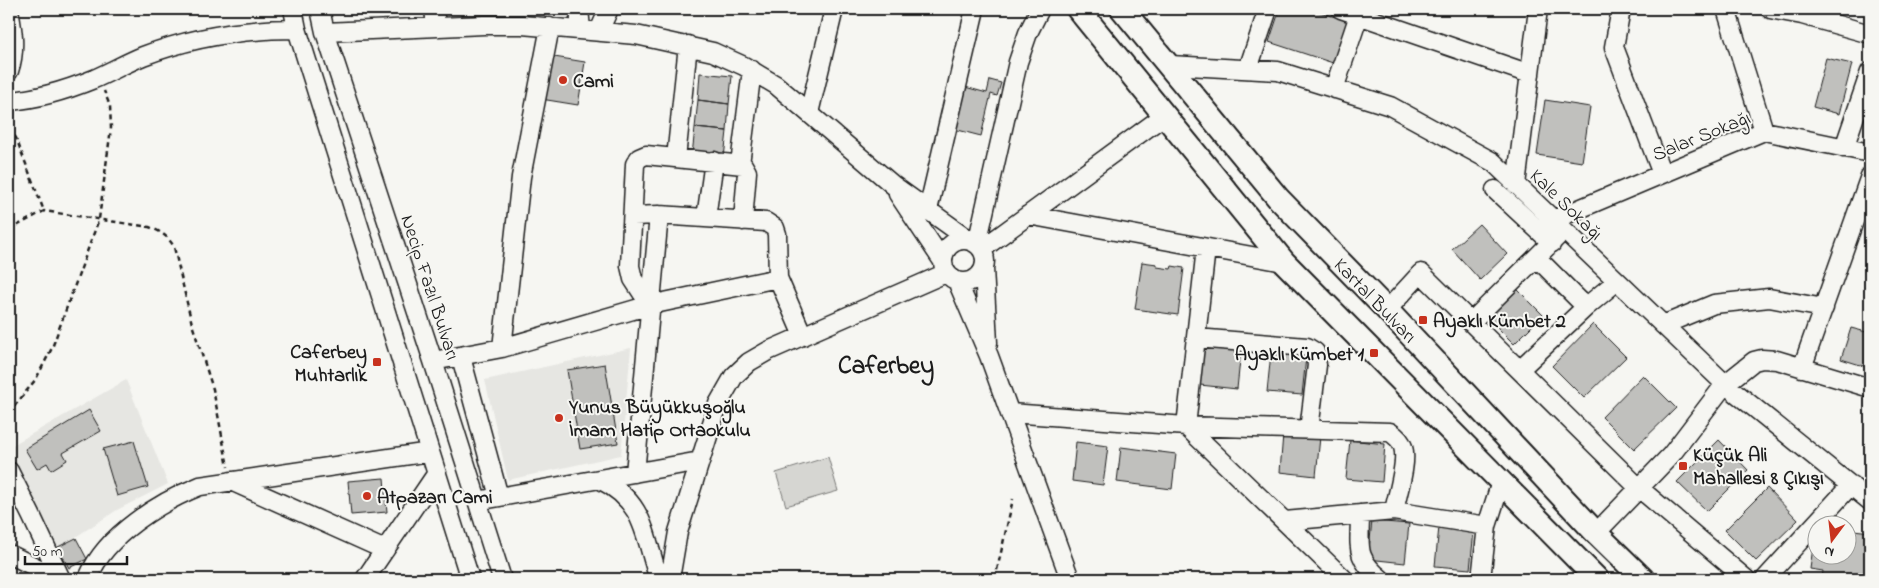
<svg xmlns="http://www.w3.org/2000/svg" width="1879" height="588" font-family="'Indie Flower',sans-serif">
  <rect width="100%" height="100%" fill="#f6f6f2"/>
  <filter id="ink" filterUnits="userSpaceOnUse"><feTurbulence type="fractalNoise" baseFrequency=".02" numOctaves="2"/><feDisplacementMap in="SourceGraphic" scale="10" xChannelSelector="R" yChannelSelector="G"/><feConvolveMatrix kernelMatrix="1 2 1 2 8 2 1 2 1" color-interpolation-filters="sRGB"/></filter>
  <g filter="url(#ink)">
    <path fill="#e6e6e2" d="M631 348 621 455 508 480 485 380Z
      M126 380 168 484 117 510 57 549 9 455V447Z"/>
    <path fill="#d6d6d2" stroke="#797977" d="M828 457 838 491 786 506 776 473Z"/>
    <path fill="#c0c0bd" stroke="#1c1c1c" d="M1280 9H1311L1347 21 1333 63 1269 42Z
      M548 56 585 62 578 105 541 99Z
      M1826 58 1852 64 1839 114 1813 107Z
      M700 73 732 76 729 104 698 100Z
      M990 80 1001 83 997 96 991 94 981 136 954 129 965 87 987 93Z
      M698 100 729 104 727 131 695 128Z
      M1545 100 1590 107 1582 162 1537 155Z
      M695 128 727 131 724 158 692 155Z
      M1479 224 1507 254 1480 280 1452 249Z
      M1142 262 1157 264V267L1171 269 1172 266 1184 268 1178 315 1135 309Z
      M1514 286 1543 315 1514 344 1485 315Z
      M1593 324 1626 357 1584 398 1552 366Z
      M1851 328 1870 333V368L1841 359Z
      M1204 347 1241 350 1237 389 1200 385Z
      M1271 353 1306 357 1302 395 1267 392Z
      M605 364 618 443 580 449 567 370Z
      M1643 375 1676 408 1634 449 1602 417Z
      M89 410 101 431 63 453 67 460 51 470 47 463 37 469 25 449Z
      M1283 434 1320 437 1316 476 1280 472Z
      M1350 440 1385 444 1382 482 1346 479Z
      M1719 440 1748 470 1707 511 1677 482Z
      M134 441 148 487 117 496 103 449Z
      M1076 442 1108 446 1103 485 1072 481Z
      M1121 447 1176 454 1172 489 1117 482Z
      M384 478 387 512 351 515 348 481Z
      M1767 488 1798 520 1756 561 1725 530Z
      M1372 521 1409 524 1405 563 1368 559Z
      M1816 525V556H1846V529L1870 532 1869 577 1856 575V579H1822L1823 571 1810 569Z
      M1439 527 1474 531 1470 569 1435 566Z
      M76 538 87 559 69 568 58 547Z"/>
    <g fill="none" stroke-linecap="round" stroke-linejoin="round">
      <g stroke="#1c1c1c" stroke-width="21">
        <path id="minor" d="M293 9 297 29 470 579
          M320 9 325 32 433 361 502 579
          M434 9 436 27
          M579 9 581 29
          M1341 9 1530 74
          M1621 9 1614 47 1662 174
          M1726 9 1764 131
          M1770 9 1802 15 1870 34
          M9 10C13 31 16 50 9 71
          M599 31 609 9
          M325 32 484 25H522L636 35 713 52 744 66 776 85 893 185 971 241
          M1170 65 1278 71 1390 106 1493 162 1725 384 1870 501
          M1248 69 1268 9
          M1334 89 1361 9
          M9 101C38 99 67 90 94 79 110 72 126 63 143 56 192 37 244 29 297 29
          M809 113 834 9
          M1844 148 1870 72
          M676 158 688 45
          M740 164 752 70
          M1516 185 1538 9
          M1495 190 1552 243
          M898 194 942 260
          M928 210 975 9
          M1028 215 1284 262
          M633 216 659 215 766 222 775 228 777 234 778 278
          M706 218 714 161
          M1553 220 1764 131 1870 153
          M943 261a21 21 0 1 1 42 0a21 21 0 1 1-42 0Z
          M977 244 1018 62 1028 33 1040 9
          M1206 248 1186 426 1390 432C1396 436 1401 440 1403 447 1408 462 1397 495 1394 511L1285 521
          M982 249 1165 115
          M1537 258 1586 307
          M984 268 988 343
          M957 281 989 356 1070 579
          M650 305 633 279 630 266 635 164 639 158 646 155 743 165 747 172 743 221
          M1387 310 1421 273 1639 488 1746 579
          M1471 322 1564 230
          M1663 325 1714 304 1769 298 1824 308
          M1196 338 1307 347 1315 352 1317 365 1309 430
          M502 348 521 177 550 27
          M461 357 499 497
          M433 361 502 348 650 305 778 278 803 336
          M1802 368 1870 176
          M1520 369 1586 307 1617 281
          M1010 413 1186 426 1344 579
          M9 471 31 515 61 579
          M635 473 659 215
          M599 479C646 502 644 536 659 579
          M231 481 385 550
          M477 501 700 461
          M1394 511 1487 526
          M1360 514C1360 547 1354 557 1381 579
          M1596 533 1671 455 1725 384 1754 361 1762 359 1777 360 1870 388
          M9 554 60 579
          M89 576C106 535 160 502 200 486L430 452
          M365 579 437 473
          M670 579 678 532 718 404 734 376 749 362 768 351 946 273
          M1481 579 1487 526 1501 482
          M1765 579 1851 485"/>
      </g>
      <g stroke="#1c1c1c" stroke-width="26">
        <path id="major" d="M1078 9 1284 262 1597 579
          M1122 9 1278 198 1387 310 1596 533 1643 579"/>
      </g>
      <path stroke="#1c1c1c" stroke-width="2.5" stroke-dasharray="5 4" stroke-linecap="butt" d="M9 129 16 138 44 211
        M9 230 44 211 149 227C160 231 168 236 174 247L192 324 213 389 228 467
        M9 413 36 379 52 348 99 219 111 128 110 106 104 91
        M995 579 1013 499"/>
      <use href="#minor" stroke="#f6f6f2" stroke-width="18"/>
      <use href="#major" stroke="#f6f6f2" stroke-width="22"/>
    </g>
  </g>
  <g fill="#c8321e" stroke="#f6f6f2" stroke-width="2">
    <circle cx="563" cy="80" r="5"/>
    <rect x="1418" y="315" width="10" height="10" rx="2.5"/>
    <rect x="1369" y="348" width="10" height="10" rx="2.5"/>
    <rect x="372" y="357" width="10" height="10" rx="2.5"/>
    <circle cx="559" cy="418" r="5"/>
    <rect x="1678" y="461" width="10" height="10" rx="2.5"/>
    <circle cx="367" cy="496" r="5"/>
  </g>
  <g text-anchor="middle" stroke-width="4" stroke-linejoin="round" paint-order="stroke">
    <g font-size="20" font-weight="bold" fill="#1c1c1c" stroke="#f6f6f2" text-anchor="start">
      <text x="573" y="87">Cami</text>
      <text x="1433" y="327">Ayaklı Kümbet 2</text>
      <text x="367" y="358" text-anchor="end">Caferbey<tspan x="367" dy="23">Muhtarlık</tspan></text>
      <text x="1364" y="360" text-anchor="end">Ayaklı Kümbet 1</text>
      <text x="569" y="413">Yunus Büyükkuşoğlu<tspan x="569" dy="23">İmam Hatip Ortaokulu</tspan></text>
      <text x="1693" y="461">Küçük Ali<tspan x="1693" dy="23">Mahallesi 8 Çıkışı</tspan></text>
      <text x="377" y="503">Atpazarı Cami</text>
    </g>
    <g font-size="20" fill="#1c1c1c" stroke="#f6f6f2">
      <text transform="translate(1701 135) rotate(-22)" y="7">Salar Sokağı</text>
      <text transform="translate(1567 204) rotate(44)" y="7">Kale Sokağı</text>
      <text transform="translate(431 287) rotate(72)" y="7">Necip Fazıl Bulvarı</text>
      <text transform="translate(1376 300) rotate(46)" y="7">Kartal Bulvarı</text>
    </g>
    <g font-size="25" font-weight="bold" fill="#1c1c1c" stroke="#f6f6f2">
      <text x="886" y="373">Caferbey</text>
    </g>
  </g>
  <rect width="1879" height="588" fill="none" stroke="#f6f6f2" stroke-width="30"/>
  <rect x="15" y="15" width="1849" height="558" fill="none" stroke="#1c1c1c" stroke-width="2" filter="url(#ink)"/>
  <g transform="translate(1832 540) rotate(195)"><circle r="24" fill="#f6f6f2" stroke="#9f9f9c"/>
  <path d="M0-4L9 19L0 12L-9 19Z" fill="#c8321e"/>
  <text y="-8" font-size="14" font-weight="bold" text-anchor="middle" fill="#1c1c1c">N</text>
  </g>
  <path d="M25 556v8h102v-8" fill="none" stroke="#1c1c1c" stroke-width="2.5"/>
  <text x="32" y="556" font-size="15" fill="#1c1c1c" stroke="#f6f6f2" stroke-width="4" paint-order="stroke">50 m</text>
</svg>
